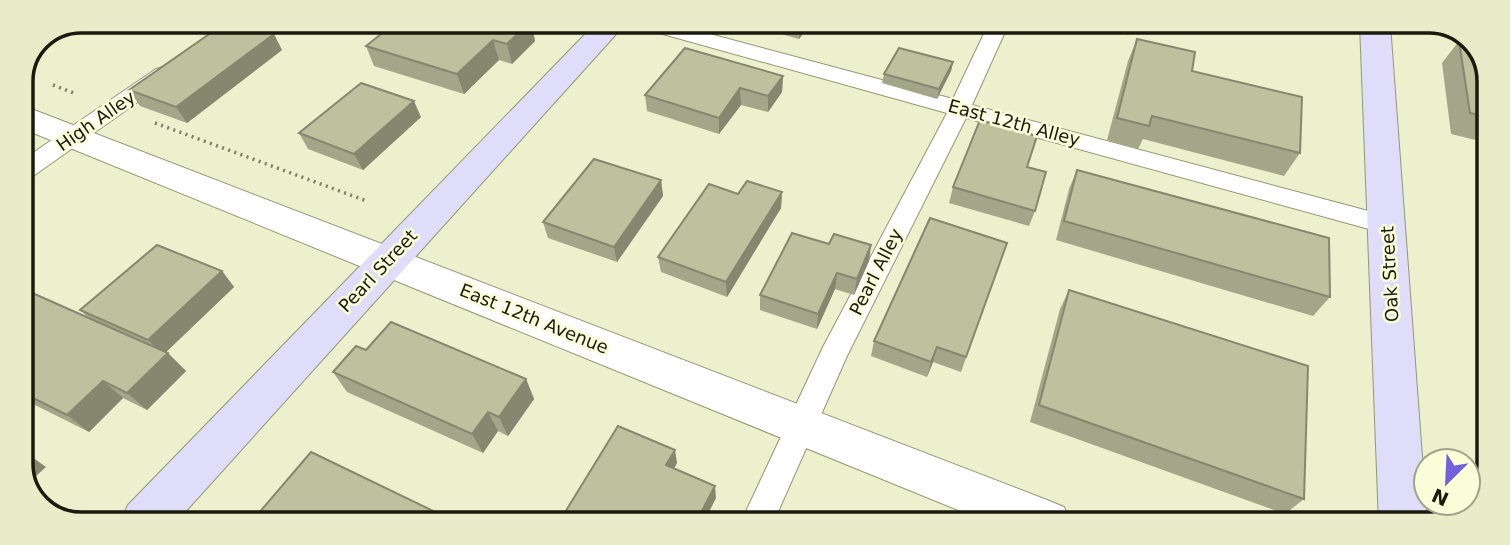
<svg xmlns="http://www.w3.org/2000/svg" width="1510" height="545" font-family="'DejaVu Sans',sans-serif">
  <rect width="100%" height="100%" fill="#edf0cc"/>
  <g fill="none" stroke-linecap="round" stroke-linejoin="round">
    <g stroke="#949775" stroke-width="2">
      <path id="service" d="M631 22H665L953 99 989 23H1009L972 105 1387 216 1396 218 1400 225 1396 232 1387 234 966 118 847 356 773 523 741 522 823 347 947 113 634 26Z
        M163 67 170 69 174 74 170 79 29 179 21 181V161L156 69Z"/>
    </g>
    <g stroke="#949775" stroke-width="2">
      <path id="minor" d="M21 105 1047 500 1064 507 1071 523H990L21 128Z"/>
    </g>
    <g stroke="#949775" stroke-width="2">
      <path id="secondary" d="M597 22H627L177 521H121L128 505Z
        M1360 24H1390L1427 524H1379Z"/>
    </g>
    <path stroke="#7c7e66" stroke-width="3.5" stroke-dasharray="2 4.5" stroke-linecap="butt" d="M1425 24 1463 34
      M23 74 35 78
      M53 85 74 93
      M155 123 367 201"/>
    <use href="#service" fill="#fff" fill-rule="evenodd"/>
    <use href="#minor" fill="#fff" fill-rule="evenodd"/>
    <use href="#secondary" fill="#e0ddfb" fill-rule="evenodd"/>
  </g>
  <path fill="#a3a688" d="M531 22 535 41 512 64 499 60 464 94 374 66 366 46Z
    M737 22 811 23 799 39Z
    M1081 23H1133L1128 35Z
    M1137 39 1192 71 1300 153 1284 176 1143 139 1138 149 1107 140 1128 61Z
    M1459 41 1489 77 1488 143 1451 134 1442 63Z
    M282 50 187 123 140 106 129 90Z
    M953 62 951 71 937 99 882 83 884 74Z
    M783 76 782 92 768 112 741 105 719 134 647 111 645 95Z
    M421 117 363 170 308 149 299 133Z
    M1027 167 1035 211 1029 226 949 203 953 187Z
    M1077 170 1330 297 1313 316 1056 240 1069 189Z
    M661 180 663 196 617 262 548 238 543 222Z
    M782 192 781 208 727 297 661 272 658 257Z
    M1007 243 961 372 933 362 927 377 871 356 874 341Z
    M829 244 871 245 869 261 854 295 835 289 817 329 760 310V295Z
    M222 271 234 287 166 352 186 371 147 410 123 398 89 432 21 398V288L89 318 80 310Z
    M1069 290 1304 499 1285 514 1030 422 1060 309Z
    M366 350 526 379 534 399 508 436 498 431 483 453 347 392 333 372Z"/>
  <path fill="#85876f" d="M519 22H531L535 41 512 64 507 44Z
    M800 23H811L799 39Z
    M274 34 282 50 187 123 176 107Z
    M493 40 499 60 464 94 457 74Z
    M953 62 951 71 937 99 939 89Z
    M783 76 782 92 768 112V96Z
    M740 88 741 105 719 134V118Z
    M414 101 421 117 363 170 354 154Z
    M661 180 663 196 617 262 614 247Z
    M782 192 781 208 727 297 726 282Z
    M871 245 869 261 854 295 857 279Z
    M222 271 234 287 163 355 148 340Z
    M837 273 835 289 817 329 818 314Z
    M937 347 933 362 927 377 931 362Z
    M168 353 186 371 147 410 127 393Z
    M526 379 534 399 508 436 499 417Z
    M103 381 123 398 89 432 67 415Z
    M488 412 498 431 483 453 472 434Z
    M22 450 46 467 27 484 21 468Z
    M675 450 677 463 669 478 666 465Z
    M715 486 716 498 704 522H696Z"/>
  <path fill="#bec19e" stroke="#85876f" stroke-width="2" d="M228 21H232L274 34 176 107 129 90Z
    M396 22H530L507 44 493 40 457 74 366 46Z
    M1137 39 1195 52 1192 71 1302 97 1300 153 1152 116 1149 126 1117 118Z
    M1468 39 1476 44 1489 77V117L1470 113 1459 41Z
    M685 48 783 76 768 96 740 88 719 118 645 95Z
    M899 48 953 62 939 89 884 74Z
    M361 83 414 101 354 154 299 133Z
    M980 120 1037 136 1027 167 1046 172 1035 211 953 187Z
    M594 159 661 180 614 247 543 222Z
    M1077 170 1329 238 1330 297 1064 221Z
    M747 181 782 192 726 282 658 257 709 184 738 194Z
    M930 218 1007 243 966 357 937 347 931 362 874 341Z
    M792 233 829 244 834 234 871 245 857 279 837 273 818 314 760 295Z
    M157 245 222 271 148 340 80 310Z
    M21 288 168 353 127 393 103 381 67 415 21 392Z
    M1069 290 1308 366 1304 499 1039 405Z
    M391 322 526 379 499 417 488 412 472 434 333 372 356 346 366 350Z
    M618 426 675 450 666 465 715 486 696 522H559Z
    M311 452 456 522 252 521Z"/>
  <g text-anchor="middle" stroke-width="5" stroke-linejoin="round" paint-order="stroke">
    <g font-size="18" fill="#1a1b0e" stroke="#fafed9">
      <text transform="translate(96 121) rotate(-35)" y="6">High Alley</text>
      <text transform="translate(1014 123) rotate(15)" y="6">East 12th Alley</text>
      <text transform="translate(378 271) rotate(-47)" y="6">Pearl Street</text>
      <text transform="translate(876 272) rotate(-63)" y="6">Pearl Alley</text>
      <text transform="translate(1390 274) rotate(-93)" y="6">Oak Street</text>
      <text transform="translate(534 319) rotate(22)" y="6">East 12th Avenue</text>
    </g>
  </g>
  <path d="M0 0H1510V545H0ZM81 33H1429A48 48 0 0 1 1477 81V464A48 48 0 0 1 1429 512H81A48 48 0 0 1 33 464V81A48 48 0 0 1 81 33Z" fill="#e8ecc9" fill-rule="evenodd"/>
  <path fill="none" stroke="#1a1b0e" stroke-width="3.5" d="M81 33H1429A48 48 0 0 1 1477 81V464A48 48 0 0 1 1429 512H81A48 48 0 0 1 33 464V81A48 48 0 0 1 81 33Z"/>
  <g transform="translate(1447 482) rotate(204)"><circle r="33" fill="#fafed9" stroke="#a0a388" stroke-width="2"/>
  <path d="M0-5L12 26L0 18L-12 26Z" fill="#7361dc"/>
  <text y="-10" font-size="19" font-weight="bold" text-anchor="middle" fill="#1a1b0e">N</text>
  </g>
</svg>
